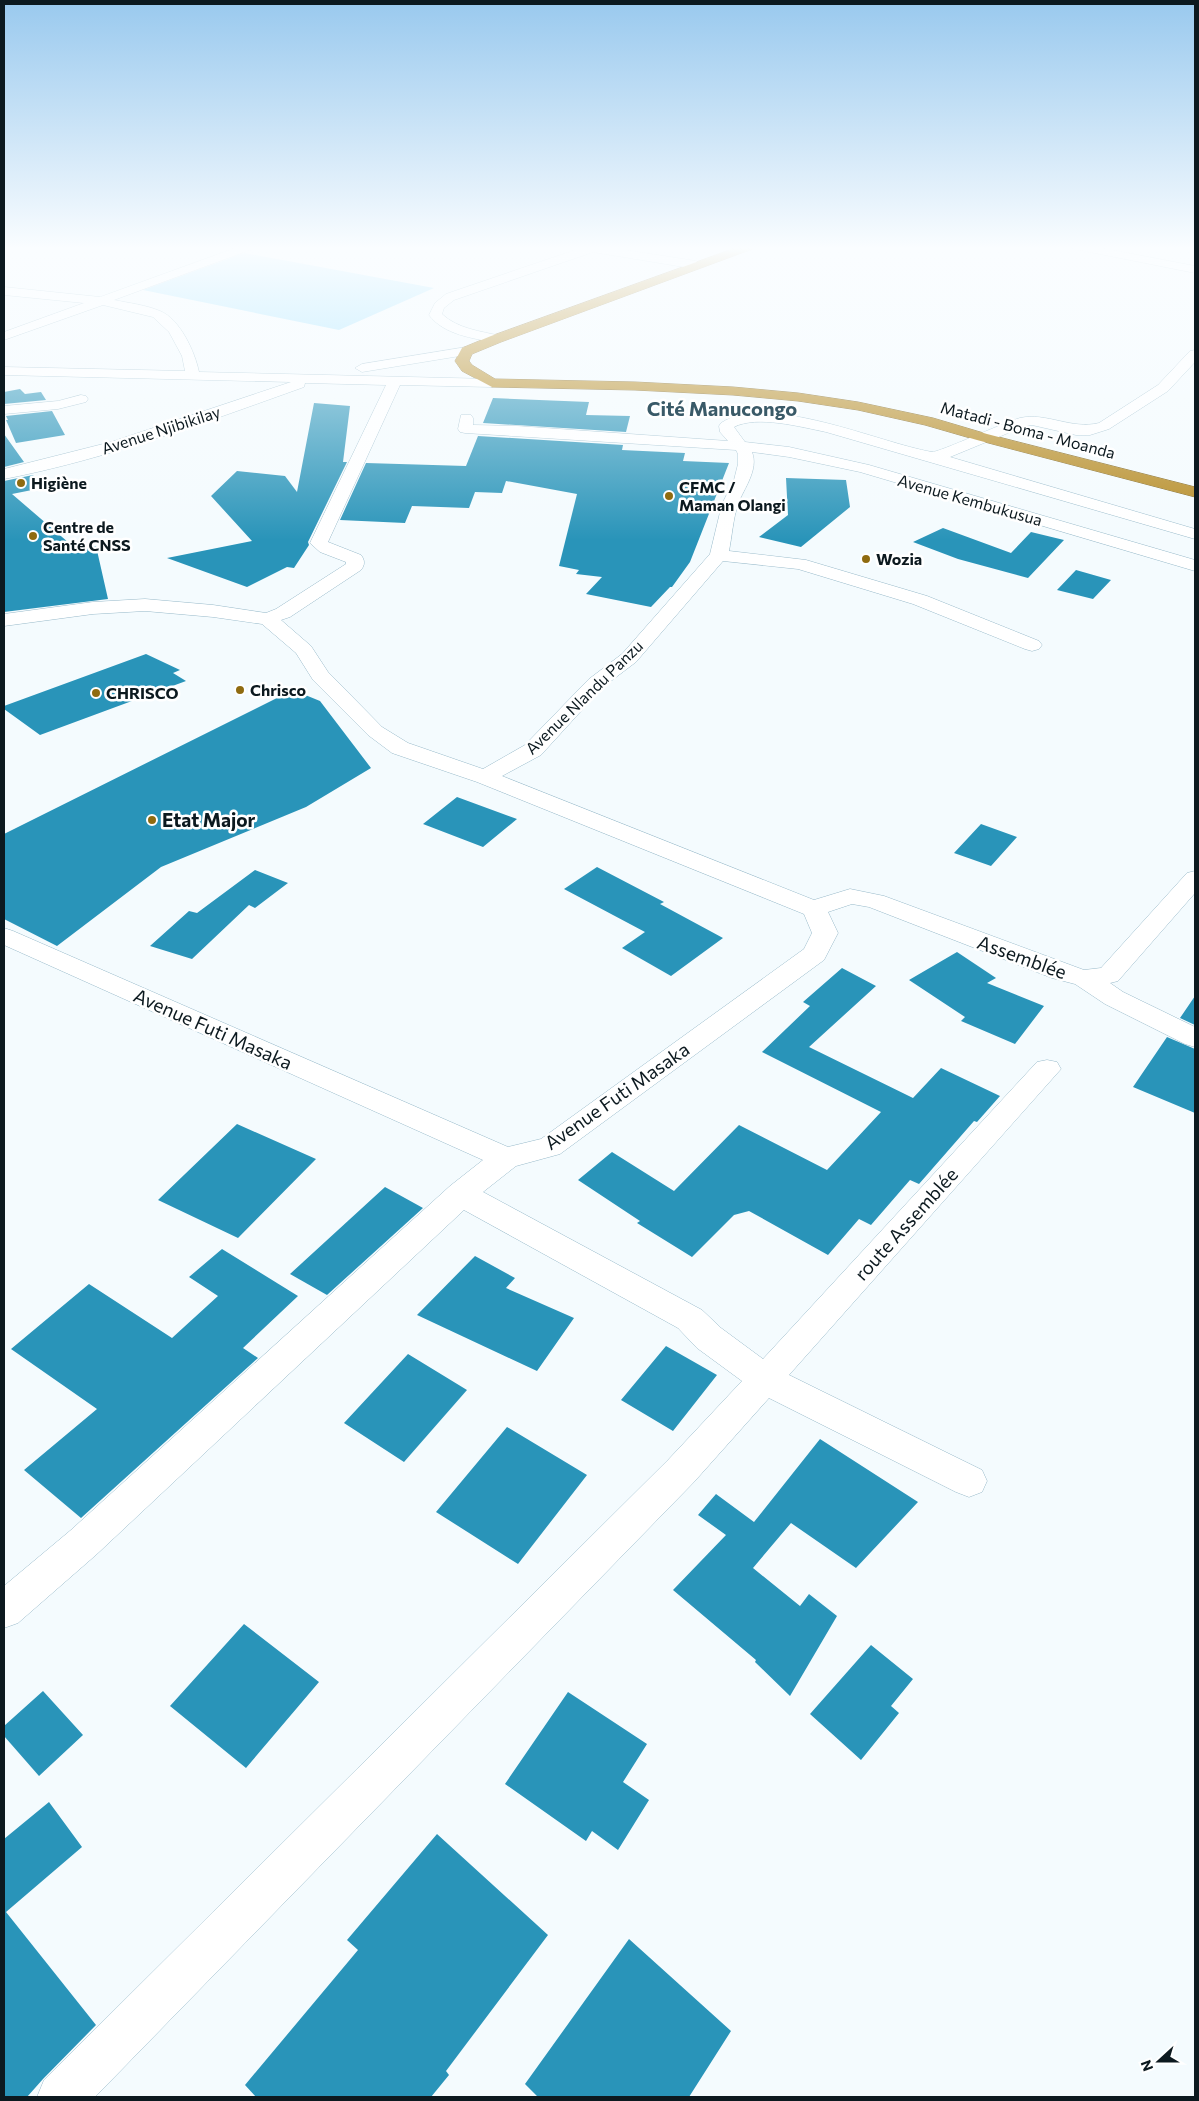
<svg xmlns="http://www.w3.org/2000/svg" width="1199" height="2101" font-family="Commissioner,sans-serif">
  <rect width="100%" height="100%" fill="#f4fbfe"/>
  <path fill="#99e0fe" d="M244 253 434 288 339 330 143 290Z"/>
  <path fill="#2994b9" d="M20 389 25 394 41 392 46 400 4 404V392Z
    M493 398 589 402 586 415 630 416 626 432 483 423Z
    M314 403 350 406 343 462H347L308 542 309 545 294 568 287 567 247 587 167 558 252 541 211 496 237 471 285 476 297 492Z
    M52 411 65 435 16 443 6 420H8L6 416Z
    M4 434 24 462 4 467Z
    M478 436 623 445 622 450 685 453 683 461 729 463 690 562 672 587H670L651 607 586 594 602 577 576 574 579 570 559 566 577 494 506 481 502 493 475 492 469 508 412 506 405 523 340 520 366 463 466 466Z
    M33 475 42 488 12 494 76 549 96 546 108 599 4 612V481Z
    M786 478 846 480 850 507 801 547 759 537 788 515Z
    M943 528 1011 553 1031 532 1064 540 1028 578 958 559 913 542Z
    M1076 570 1111 580 1093 599 1057 590Z
    M146 654 180 670 173 673 186 681 40 735 4 709V706Z
    M293 690 320 701 371 768 306 807 161 867 57 946 4 919V834Z
    M457 797 517 819 483 847 423 824Z
    M981 824 1017 837 991 866 954 853Z
    M597 867 664 902 660 904 723 938 671 976 622 948 645 932 564 889Z
    M255 870 288 883 255 908 249 905 192 959 150 946 189 911 197 913Z
    M957 952 996 978 987 983 1044 1006 1015 1044 961 1021 965 1017 909 980Z
    M842 968 876 986 809 1047 913 1098 941 1068 1000 1096 977 1122 974 1121 919 1184 910 1180 871 1225 859 1219 828 1255 749 1211 734 1215 692 1257 637 1223 640 1221 578 1180 612 1152 674 1191 739 1125 827 1170 881 1112 762 1052 810 1006 803 1002Z
    M1195 996V1025L1180 1018Z
    M1167 1037 1195 1049V1113L1133 1087Z
    M237 1124 316 1159 238 1238 158 1200Z
    M385 1187 423 1208 327 1295 290 1274Z
    M222 1249 298 1296 243 1348 258 1358 81 1518 24 1470 97 1409 11 1349 89 1284 172 1338 218 1296 189 1277Z
    M475 1256 515 1278 506 1288 574 1318 537 1371 417 1315Z
    M666 1346 717 1375 673 1431 621 1400Z
    M408 1354 467 1390 404 1462 344 1423Z
    M507 1427 587 1475 518 1564 436 1512Z
    M820 1439 918 1502 856 1568 791 1523 753 1568 800 1606 809 1594 837 1616 790 1696 755 1662 756 1660 673 1590 726 1535 698 1515 716 1494 754 1522Z
    M244 1624 319 1682 246 1768 170 1706Z
    M871 1645 913 1679 891 1706 899 1713 861 1760 810 1714Z
    M43 1691 83 1735 39 1776 4 1736V1726Z
    M568 1692 647 1744 623 1782 649 1800 618 1850 592 1831 586 1841 505 1784Z
    M49 1802 82 1847 6 1912 96 2025 43 2079 27 2097H4V1839Z
    M437 1834 548 1935 446 2071 449 2075 431 2097H256L245 2085 358 1950 347 1940Z
    M629 1939 731 2031 689 2097H538L525 2084Z"/>
  <g fill="none" stroke-linecap="round" stroke-linejoin="round">
    <g stroke="#98baca" stroke-width="1">
      <path id="minor" d="M241 246H257L255 248 114 300C129 303 146 305 160 311 180 319 195 352 199 372L492 379 499 383 492 387 400 385 328 542 361 555C365 560 365 565 361 570L290 617 281 620 311 646 328 672 382 727 408 743 483 769 525 745 589 679 622 654 710 554 722 504 734 480 738 464V454L736 450 465 433 460 432 458 429 461 415H471L473 418V425L517 426 728 441 720 432 719 426 721 423C768 392 879 443 932 452 938 453 1005 422 1020 418 1046 412 1072 430 1099 423L1158 385 1190 351 1195 350V362L1168 391 1109 429 1090 435H1076L1032 425 1025 426 950 457 1195 529V539L826 432C801 427 757 415 734 427L745 442 789 447 869 465 1195 560V571L860 472 789 457 752 452C759 470 744 488 738 504 733 519 732 536 729 551L806 560 927 596 1039 641 1042 645 1039 649 1032 651 1025 649 913 604 798 569 723 561 636 662 603 687 541 755 502 776 814 900 850 889 884 896 1084 970 1101 968 1187 873 1195 871V893L1118 981 1110 983 1123 992 1195 1027V1047L1185 1044 1105 1004 1075 984 1052 978 869 907 852 904 828 912 838 933 824 960 560 1154 516 1166 483 1192 702 1310 721 1328 763 1359 1037 1062 1047 1060 1057 1062 1061 1069 789 1375 982 1470 987 1481 982 1492 969 1497 956 1492 769 1398 694 1482 95 2097H37L44 2080 668 1460 742 1381 697 1348 678 1328 464 1210 97 1554 18 1623 4 1628V1586L71 1530 450 1186 483 1160 4 945V928L13 931 508 1147 541 1139 804 949 812 933 804 914 477 782 392 753 368 735 313 680 296 653 262 624 213 617 145 611 93 614 4 626V614L93 602 145 599 213 605 266 613 276 609 346 564V562L320 552 310 543 386 385 305 383 304 387C206 422 107 459 4 479V469L111 442 291 382 4 375V367L185 371 182 356 169 332 153 317 103 305 4 340V332L84 303 4 295V287L100 297Z
        M573 246H599L696 261 702 265 696 269 593 252 454 300 444 308 442 314C458 329 480 331 501 336L503 339 496 343C473 338 444 335 429 315L435 303 446 294 578 249Z
        M1069 246H1091L1195 266V273L1075 249Z
        M467 347 474 351 472 354 362 372 355 368 362 364Z
        M81 395 86 396 88 399 86 402 58 409 4 414V406L58 401Z"/>
    </g>
    <g stroke="#7a6221" stroke-width="1">
      <path id="highway" d="M741 246H757L755 248 501 342 472 354 469 361 472 365 495 379 635 382 733 387 798 393 858 402 933 418 987 434 1195 487V497L977 440 925 425 858 410 798 401 733 395 635 390 492 387 462 371 455 361 462 348 491 336Z"/>
    </g>
    <use href="#minor" fill="#fff" fill-rule="evenodd"/>
    <use href="#highway" fill="#b58a22" fill-rule="evenodd"/>
  </g>
  <linearGradient id="sky" x2="0" y2="1"><stop stop-color="#99c9ee"/><stop offset="0.46" stop-color="#fafdff"/><stop offset="1" stop-color="#fafdff" stop-opacity="0"/></linearGradient>
  <rect width="1199" height="540" fill="url(#sky)"/>
  <g fill="#8f6b10" stroke="#fff" stroke-width="2">
    <circle cx="21" cy="483" r="5"/>
    <circle cx="669" cy="496" r="5"/>
    <circle cx="33" cy="536" r="5"/>
    <circle cx="866" cy="559" r="5"/>
    <circle cx="240" cy="690" r="5"/>
    <circle cx="96" cy="693" r="5"/>
    <circle cx="152" cy="820" r="5"/>
  </g>
  <g text-anchor="middle" stroke-width="5" stroke-linejoin="round" paint-order="stroke">
    <g font-size="16" fill="#0c191f" stroke="#fff">
      <text transform="translate(161 430) rotate(-18)" y="6">Avenue Njibikilay</text>
      <text transform="translate(1028 430) rotate(15)" y="6">Matadi - Boma - Moanda</text>
      <text transform="translate(970 500) rotate(16)" y="6">Avenue Kembukusua</text>
      <text transform="translate(584 697) rotate(-44)" y="6">Avenue Nlandu Panzu</text>
    </g>
    <g font-size="16" font-weight="bold" fill="#0c191f" stroke="#fff" text-anchor="start">
      <text x="31" y="489">Higiène</text>
      <text x="679" y="493">CFMC /<tspan x="679" dy="18">Maman Olangi</tspan></text>
      <text x="43" y="533">Centre de<tspan x="43" dy="18">Santé CNSS</tspan></text>
      <text x="876" y="565">Wozia</text>
      <text x="250" y="696">Chrisco</text>
      <text x="106" y="699">CHRISCO</text>
    </g>
    <g font-size="19" font-weight="bold" fill="#0c191f" stroke="#fff" text-anchor="start">
      <text x="162" y="827">Etat Major</text>
    </g>
    <g font-size="19" fill="#0c191f" stroke="#fff">
      <text transform="translate(1022 957) rotate(20)" y="7">Assemblée</text>
      <text transform="translate(213 1029) rotate(24)" y="7">Avenue Futi Masaka</text>
      <text transform="translate(617 1096) rotate(-35)" y="7">Avenue Futi Masaka</text>
      <text transform="translate(906 1224) rotate(-48)" y="7">route Assemblée</text>
    </g>
    <g font-size="20" font-weight="bold" fill="#3a5a68" stroke="#fff">
      <text x="722" y="416">Cité Manucongo</text>
    </g>
  </g>
  <rect width="1199" height="2101" fill="none" stroke="#0c191f" stroke-width="10"/>
  <g transform="translate(1159 2061) rotate(249)" stroke="#ffffff" stroke-width="4" paint-order="stroke">
  <path d="M0-4L9 19L0 12L-9 19Z" fill="#0c191f"/>
  <text y="-8" font-size="14" font-weight="bold" text-anchor="middle" fill="#0c191f">N</text>
  </g>
</svg>
